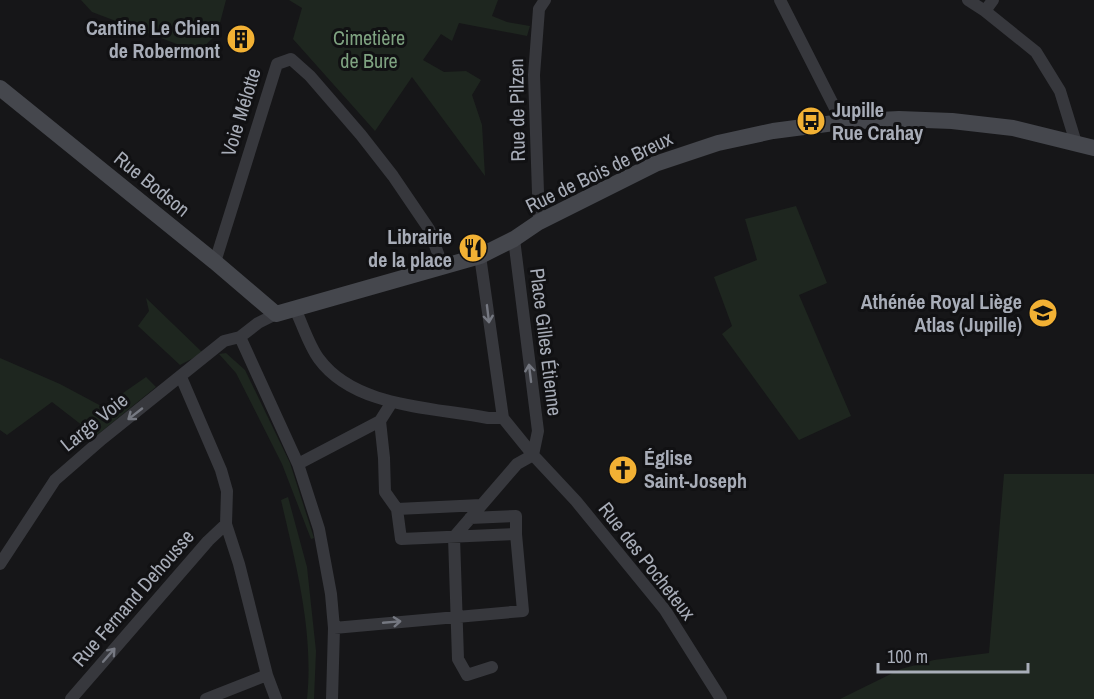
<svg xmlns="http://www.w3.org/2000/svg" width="1094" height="699" font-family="'Archivo Narrow',sans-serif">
  <rect width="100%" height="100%" fill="#161618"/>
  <path fill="#1e261f" d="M81 0H226L217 34 198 52 92 12Z
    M289 0H498L492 16 507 22 530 26 527 36 459 23 452 41 441 34 423 60 444 72 466 71 481 80 472 95 482 125 485 176 412 77 375 131 293 39 302 8Z
    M796 206 827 283 799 295 851 416 799 440 722 334 732 326 714 277 757 260 745 219Z
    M146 298 203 353 180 365 138 326 149 311Z
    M226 353 245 370 290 463 314 538 311 539 282 464 236 373 219 354Z
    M0 358 60 384 103 407 146 377 156 387 96 436 52 402 7 435 0 430Z
    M1004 474H1094V699H840L901 669 934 660 989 653Z
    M288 497 307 567 316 651 314 699H307C314 632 296 565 281 500Z"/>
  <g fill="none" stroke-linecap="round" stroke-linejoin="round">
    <path stroke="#37383d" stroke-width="12" d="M780 0 842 122
      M968 0 985 11 1036 52 1060 91 1076 143
      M985 11 993 0
      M539 222 534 75 539 9 545 0
      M514 239 538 431 533 455
      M480 256 503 418 533 455 576 501 665 610 721 699
      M215 262 277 64 291 59 310 76 361 135 393 176 429 229 443 267
      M295 309C302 323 309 346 319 359 355 408 433 407 488 418H503
      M240 337 298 464 319 529 331 594 334 628 332 699
      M181 377 221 470 227 491 226 524 239 564 267 675 206 699
      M380 421 384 458 385 492 397 509 401 539 516 534V516L470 518
      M298 464 380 421 392 402
      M397 509 481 505
      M0 564 55 480 102 439 224 341 240 337 258 323 276 314
      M334 628 523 611 516 534
      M492 667 467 675 458 659 454 537 517 464 533 455
      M267 675 276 699
      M71 699 208 541 226 524"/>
    <path stroke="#45474d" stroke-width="16" d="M0 88 215 262 276 314 480 256 514 239 539 222 655 164 718 143 773 131 842 122 899 119 952 121 1013 128 1094 148"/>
  </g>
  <defs><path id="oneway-shaft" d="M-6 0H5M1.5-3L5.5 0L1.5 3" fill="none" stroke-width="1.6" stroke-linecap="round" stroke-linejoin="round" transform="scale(1.5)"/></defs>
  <g stroke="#757881">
    <use href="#oneway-shaft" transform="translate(488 314) rotate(83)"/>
    <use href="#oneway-shaft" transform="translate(530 373) rotate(-97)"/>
    <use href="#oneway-shaft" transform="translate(135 414) rotate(142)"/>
    <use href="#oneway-shaft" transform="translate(392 622) rotate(-5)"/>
    <use href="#oneway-shaft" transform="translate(109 655) rotate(-49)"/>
  </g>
  <defs>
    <g id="building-disc" transform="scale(1.5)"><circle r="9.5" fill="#f2b134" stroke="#111113"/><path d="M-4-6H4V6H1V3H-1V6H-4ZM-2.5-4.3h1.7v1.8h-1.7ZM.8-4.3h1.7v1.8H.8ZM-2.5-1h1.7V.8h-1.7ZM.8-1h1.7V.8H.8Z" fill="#111"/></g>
    <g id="bus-disc" transform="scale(1.5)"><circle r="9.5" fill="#f2b134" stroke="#111113"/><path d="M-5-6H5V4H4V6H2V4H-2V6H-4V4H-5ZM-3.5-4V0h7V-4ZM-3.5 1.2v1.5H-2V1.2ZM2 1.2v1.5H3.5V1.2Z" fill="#111"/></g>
    <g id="restaurant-disc" transform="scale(1.5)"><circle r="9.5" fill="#f2b134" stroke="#111113"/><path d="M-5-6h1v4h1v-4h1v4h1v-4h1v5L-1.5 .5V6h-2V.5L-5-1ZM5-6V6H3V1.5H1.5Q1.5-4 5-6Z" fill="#111"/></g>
    <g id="school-disc" transform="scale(1.5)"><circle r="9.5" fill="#f2b134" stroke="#111113"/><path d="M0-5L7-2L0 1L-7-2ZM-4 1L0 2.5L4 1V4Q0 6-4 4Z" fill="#111"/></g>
    <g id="church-disc" transform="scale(1.5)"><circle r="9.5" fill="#f2b134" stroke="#111113"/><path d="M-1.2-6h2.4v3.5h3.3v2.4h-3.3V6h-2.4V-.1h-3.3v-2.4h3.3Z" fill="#111"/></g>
  </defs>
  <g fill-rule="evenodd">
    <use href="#building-disc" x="241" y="39"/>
    <use href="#bus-disc" x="811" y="121"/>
    <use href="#restaurant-disc" x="473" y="248"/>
    <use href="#school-disc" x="1043" y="313"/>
    <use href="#church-disc" x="623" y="470"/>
  </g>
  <g text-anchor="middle" stroke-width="6" stroke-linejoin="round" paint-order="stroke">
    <g font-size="20" font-weight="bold" fill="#a8adb8" stroke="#111113" text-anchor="end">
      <text x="220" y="35">Cantine Le Chien<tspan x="220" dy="23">de Robermont</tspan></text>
      <text x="832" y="117" text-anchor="start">Jupille<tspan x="832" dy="23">Rue Crahay</tspan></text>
      <text x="452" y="244">Librairie<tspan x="452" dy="23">de la place</tspan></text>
      <text x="1022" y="309">Athénée Royal Liège<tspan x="1022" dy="23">Atlas (Jupille)</tspan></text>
      <text x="644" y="465" text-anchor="start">Église<tspan x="644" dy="23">Saint-Joseph</tspan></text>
    </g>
    <g font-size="20" fill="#7fa381" stroke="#111113">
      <text x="369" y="45">Cimetière<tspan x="369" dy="23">de Bure</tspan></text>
    </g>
    <g font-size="20" fill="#a8adb8" stroke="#111113">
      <text transform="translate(517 110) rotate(-91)" y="7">Rue de Pilzen</text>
      <text transform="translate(241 112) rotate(-73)" y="7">Voie Mélotte</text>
      <text transform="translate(599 172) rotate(-26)" y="7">Rue de Bois de Breux</text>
      <text transform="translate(152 184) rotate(39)" y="7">Rue Bodson</text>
      <text transform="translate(546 342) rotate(83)" y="7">Place Gilles Étienne</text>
      <text transform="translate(94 422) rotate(-39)" y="7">Large Voie</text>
      <text transform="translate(647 561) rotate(52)" y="7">Rue des Pocheteux</text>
      <text transform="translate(133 598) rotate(-49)" y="7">Rue Fernand Dehousse</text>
    </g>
  </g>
  <path d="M878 663v9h150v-9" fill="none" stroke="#a8adb8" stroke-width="3"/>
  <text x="887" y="663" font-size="18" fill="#a8adb8" stroke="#111113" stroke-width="4.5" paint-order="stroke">100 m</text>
</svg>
